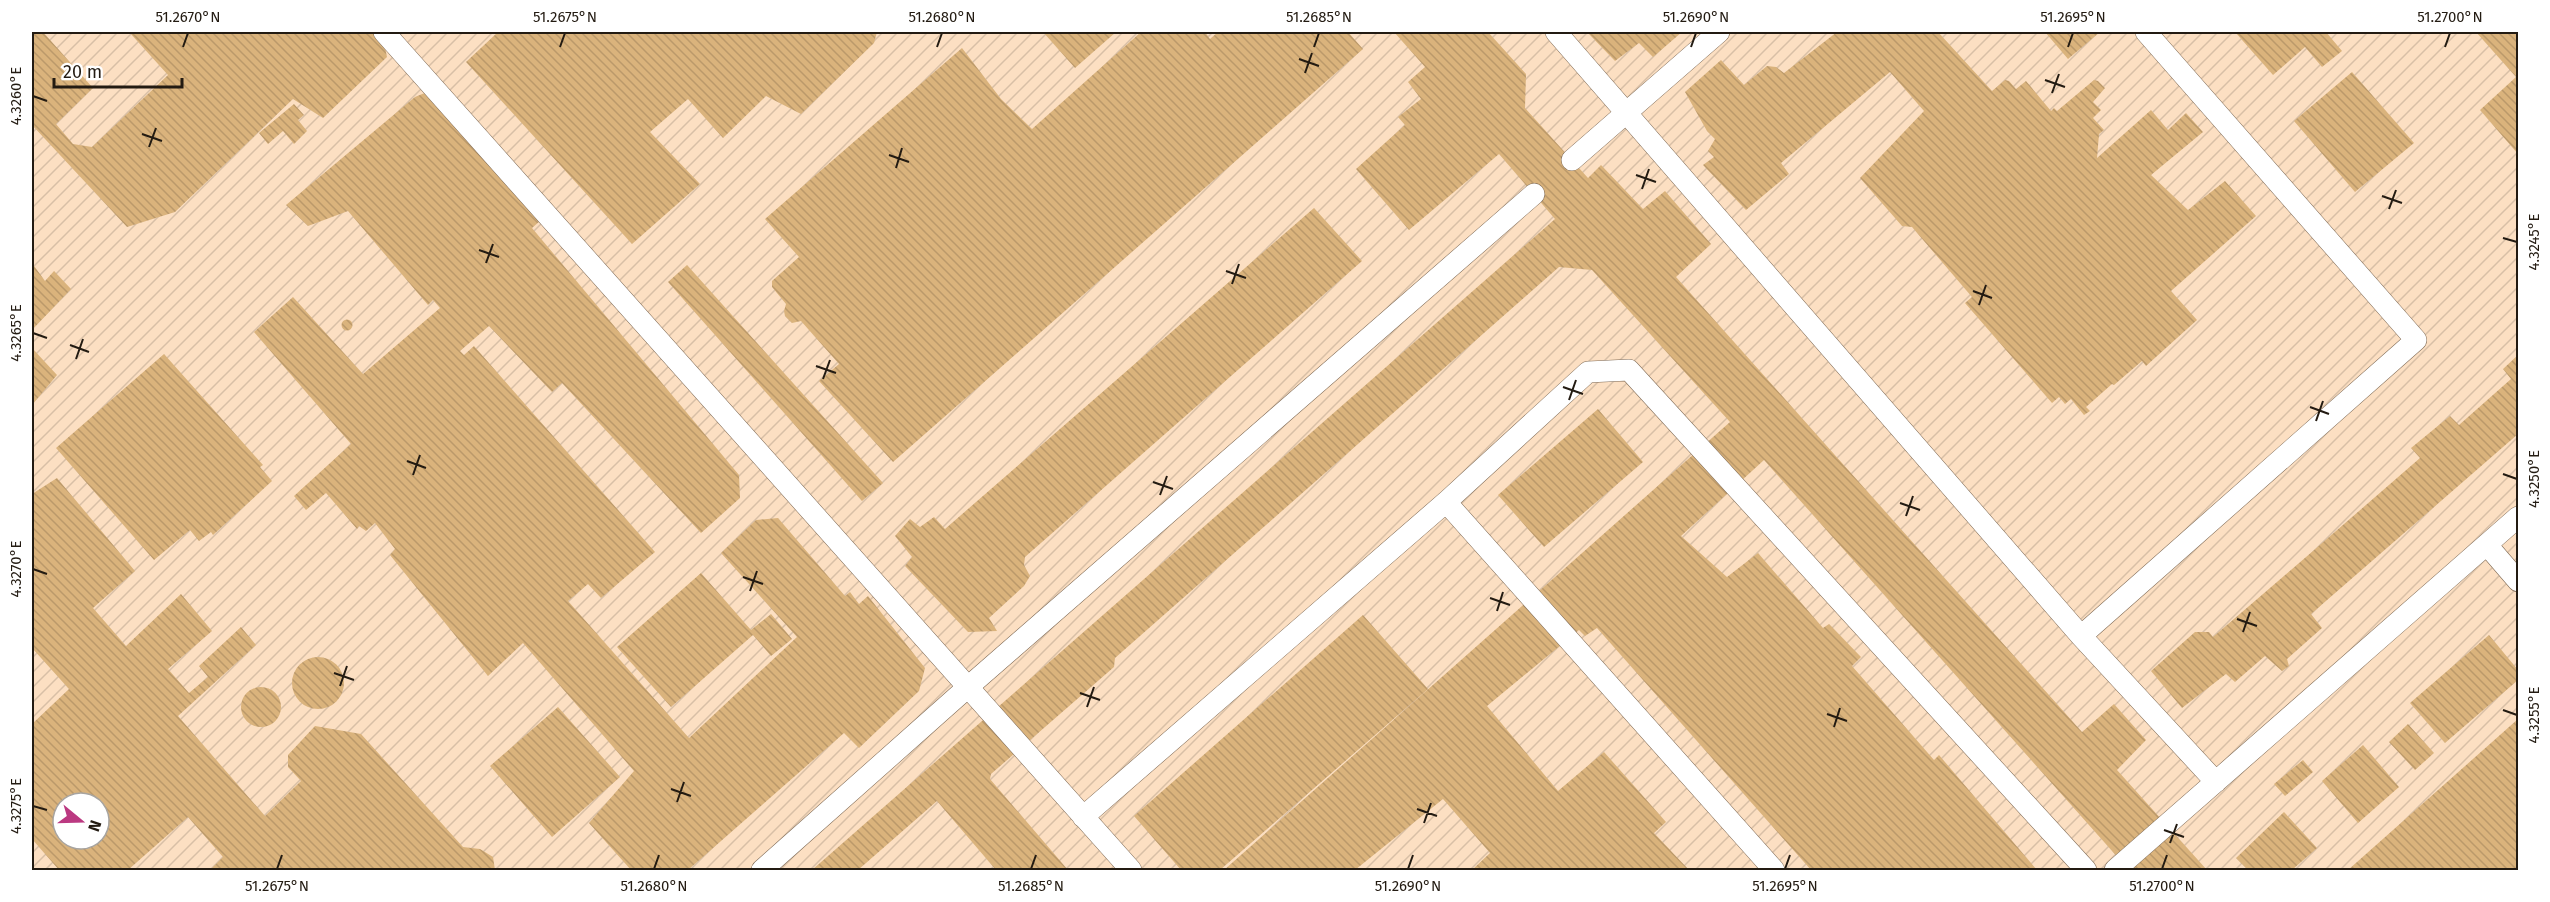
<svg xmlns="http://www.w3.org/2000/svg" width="2550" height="902" font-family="'Fira Sans',sans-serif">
  <defs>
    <pattern id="industrial-furrows" width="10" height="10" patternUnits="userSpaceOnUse" patternTransform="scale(1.5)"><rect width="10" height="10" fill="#fcdfc2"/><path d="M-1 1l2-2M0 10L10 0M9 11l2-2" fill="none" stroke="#d8bfa6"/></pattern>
    <pattern id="building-back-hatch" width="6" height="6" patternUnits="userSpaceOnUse" patternTransform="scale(1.5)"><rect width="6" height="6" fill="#dab37c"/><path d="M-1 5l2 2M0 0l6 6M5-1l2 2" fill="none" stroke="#bb996a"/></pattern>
  </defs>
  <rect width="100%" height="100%" fill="#feebd8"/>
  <path fill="url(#industrial-furrows)" fill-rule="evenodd" d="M32 32H2518V870H32ZM63 803H99V839H63Z"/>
  <path fill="url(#building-back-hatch)" fill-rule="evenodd" d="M32 32H43L93 88 56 124 73 144 92 147 168 75 129 32H374L384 43 387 57 323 118 293 99 175 212 127 227 32 125Z
    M498 32H877L874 43 801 114 766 96 723 138 688 99 650 132 700 184 632 244 466 62Z
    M1043 32H1116L1075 68Z
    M1141 32H1205L1210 39 1218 32H1348L1363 49 893 462 819 381 839 364 801 321 792 323 785 316 784 311 786 304 772 287V281L799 257 765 219 962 48 1001 99 1032 129Z
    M1394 32H1488L1526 74 1525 108 1588 178 1601 165 1643 209 1665 191 1711 244 1676 277 2082 732 2114 704 2146 740 2117 770 2207 870H2129L1764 460 1681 536 1727 577 1758 553 1823 628 1829 624 1861 657 1852 666 1934 760 1939 755 2037 870H1811L1597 628 1585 636 1579 630 1487 706 1558 791 1604 752 1666 822 1654 833 1689 870H1472L1490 853 1443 799 1355 870H1224L1730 422 1592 270 1559 267 1115 658 1114 667 991 774 990 779 1068 870H996L937 801 858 870H812L1555 219 1499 154 1409 230 1356 169 1405 125 1398 117 1421 99 1408 82 1425 67Z
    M1587 32H1682L1653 57 1639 43 1615 61Z
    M1837 32H1938L1992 91 2005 80 2009 81 2016 89 2026 81 2051 111 2054 108 2057 111 2094 80 2098 81 2105 88 2093 102 2101 110 2093 118 2104 130 2099 134 2097 158 2151 110 2168 130 2186 113 2203 132 2151 175 2188 210 2225 181 2256 216 2171 291 2197 320 2146 366 2142 361 2114 385 2112 384 2086 407 2090 411 2084 415 2071 399 2065 404 2059 397 2052 403 1965 303 1972 297 1912 227 1902 226 1860 178 1924 111 1890 72 1781 163 1789 174 1746 210 1703 165 1714 157 1708 151 1715 139 1707 131 1685 92 1721 60 1744 85 1767 66 1776 67 1784 73Z
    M2045 32H2100L2068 59Z
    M2235 32H2326L2342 51 2322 67 2305 47 2273 75Z
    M2476 32H2518V154L2480 110 2516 77Z
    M2352 72 2414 143 2355 192 2294 121Z
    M427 92 540 221 532 228 739 475 740 498 701 533 562 383 552 392 489 326 460 351 464 355 474 346 655 552 601 598 588 584 568 601 689 738 797 637 721 553 756 520 778 518 845 596 850 592 859 604 868 596 925 668 919 691 859 748 844 733 688 870H631L589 823 634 771 523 643 488 676 390 555 395 549 375 523 366 531 359 526 357 529 326 493 306 510 294 496 351 444 254 332 293 297 363 374 440 308 433 300 428 305 348 211 308 226 286 205 415 97Z
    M294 104 304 115 298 120 307 131 294 144 283 131 268 144 259 133Z
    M1314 208 1362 261 1025 557 1024 565 1030 576 1024 586 989 618 997 631 968 632 905 566 912 557 895 536 910 519 920 527 934 517 945 529Z
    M32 263 45 281 54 271 71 289 32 330Z
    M687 265 883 483 862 501 668 282Z
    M341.5 325a5.5 5.5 0 1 1 11 0a5.5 5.5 0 1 1-11 0Z
    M32 348 57 375 32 405Z
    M164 354 263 465 260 467 272 481 213 535 211 532 199 541 190 530 154 560 56 448Z
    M2518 355V434L2311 614 2322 628 2287 659 2289 666 2282 671 2265 656 2235 682 2226 674 2182 708 2151 671 2195 632H2209L2213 637 2313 551 2420 458 2411 448 2450 416 2459 425 2511 379 2503 369Z
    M1598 409 1643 462 1544 547 1498 495Z
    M57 478 135 571 93 608 126 646 181 594 212 631 168 669 189 693 208 677 199 666 241 627 256 645 178 716 265 816 301 781 288 767V755L315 726 361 734 463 847 480 849 493 857 495 870H210L223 857 188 817 128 870H59L32 839V724L69 689 32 648V494ZM63 803H99V839H63Z
    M701 573 751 630 771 614 792 639 771 656 753 635 671 707 617 647Z
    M1363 615 1428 689 1220 870H1181L1134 816Z
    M2489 635 2518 670V680L2445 743 2410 703Z
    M292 683a26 26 0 1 1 52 0a26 26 0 1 1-52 0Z
    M241 707a20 20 0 1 1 40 0a20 20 0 1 1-40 0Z
    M558 707 620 777 552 837 490 766Z
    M2518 719V870H2348Z
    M2408 724 2434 753 2415 770 2389 742Z
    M2363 745 2399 787 2358 823 2322 781Z
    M2303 760 2313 772 2285 796 2274 784Z
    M2284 812 2317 848 2292 870H2248L2236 858Z"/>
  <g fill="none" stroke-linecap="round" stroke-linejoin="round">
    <g stroke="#7f6a55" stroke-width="22">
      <path id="lane" d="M384 32 1131 870
        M1556 32 2081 636 2216 782
        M1572 160 1719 32
        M1446 502 1774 870
        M2487 545 2518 581
        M2081 636 2416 340 2146 32
        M1083 817 1446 502 1588 372 1629 370 2086 870
        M762 870 968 687 1534 194
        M2115 870 2518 517"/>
    </g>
    <use href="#lane" stroke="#fff" stroke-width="21"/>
  </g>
  <path fill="none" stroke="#231b12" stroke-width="2" d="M183 47 188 33M560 47 565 33M937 47 942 33M1314 47 1319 33M1691 47 1696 33M2068 47 2073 33M2445 47 2450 33M1299 59 1319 66M1305 73 1312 53M2045 80 2065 87M2052 93 2059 74M33 96 47 101M142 134 162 141M149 147 156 128M889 155 909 162M896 168 902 148M1636 175 1656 182M1642 189 1649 169M2382 196 2402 203M2389 209 2396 190M2503 238 2517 242M479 250 499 257M486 263 493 244M1226 271 1246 278M1232 284 1239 264M1973 291 1992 298M1979 305 1986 285M33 333 47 338M70 345 89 352M76 359 83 339M816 366 836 373M823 379 830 360M1563 387 1583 394M1569 400 1576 380M2310 407 2329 414M2316 421 2323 401M407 461 426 468M2503 474 2517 479M413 475 420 455M1153 482 1173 489M1160 495 1167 476M1900 503 1920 510M1906 516 1913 496M33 569 47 574M743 577 763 584M750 591 757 571M1490 598 1510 605M1497 611 1503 592M2237 619 2257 626M2243 632 2250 612M334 673 354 680M340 686 347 666M1080 693 1100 700M1087 707 1094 687M2503 710 2517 715M1827 714 1847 721M1834 727 1840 708M671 789 691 796M677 802 684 782M33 806 47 810M1417 809 1437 816M1424 823 1431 803M2164 830 2184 837M2170 843 2177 824M277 869 282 855M654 869 659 855M1031 869 1036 855M1408 869 1413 855M1785 869 1790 855M2162 869 2167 855"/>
  <rect width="2550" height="902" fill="none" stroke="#ffffff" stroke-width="66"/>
  <g transform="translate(81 821) rotate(109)"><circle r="28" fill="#ffffff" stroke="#a7a4a0" stroke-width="1.5"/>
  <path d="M0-4.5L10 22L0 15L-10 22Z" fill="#bb3981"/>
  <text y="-9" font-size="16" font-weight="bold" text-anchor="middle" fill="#231b12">N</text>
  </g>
  <path d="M54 78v9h128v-9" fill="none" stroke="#231b12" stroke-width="3"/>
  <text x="63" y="78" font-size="18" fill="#231b12" stroke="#ffffff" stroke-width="4.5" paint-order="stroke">20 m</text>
  <rect x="33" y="33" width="2484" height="836" fill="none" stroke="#231b12" stroke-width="2"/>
  <g font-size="15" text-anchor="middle" fill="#231b12">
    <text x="188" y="22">51.2670°N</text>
    <text x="565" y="22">51.2675°N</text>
    <text x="942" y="22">51.2680°N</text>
    <text x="1319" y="22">51.2685°N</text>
    <text x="1696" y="22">51.2690°N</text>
    <text x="2073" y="22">51.2695°N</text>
    <text x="2450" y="22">51.2700°N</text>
    <text transform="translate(16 96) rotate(-90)" y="5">4.3260°E</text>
    <text transform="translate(2534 242) rotate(-90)" y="5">4.3245°E</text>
    <text transform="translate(16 333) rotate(-90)" y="5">4.3265°E</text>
    <text transform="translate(2534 479) rotate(-90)" y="5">4.3250°E</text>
    <text transform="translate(16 569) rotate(-90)" y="5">4.3270°E</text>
    <text transform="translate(2534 715) rotate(-90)" y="5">4.3255°E</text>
    <text transform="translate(16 806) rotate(-90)" y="5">4.3275°E</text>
    <text x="277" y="891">51.2675°N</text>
    <text x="654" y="891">51.2680°N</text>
    <text x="1031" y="891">51.2685°N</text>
    <text x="1408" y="891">51.2690°N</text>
    <text x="1785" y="891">51.2695°N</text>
    <text x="2162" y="891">51.2700°N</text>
  </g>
</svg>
